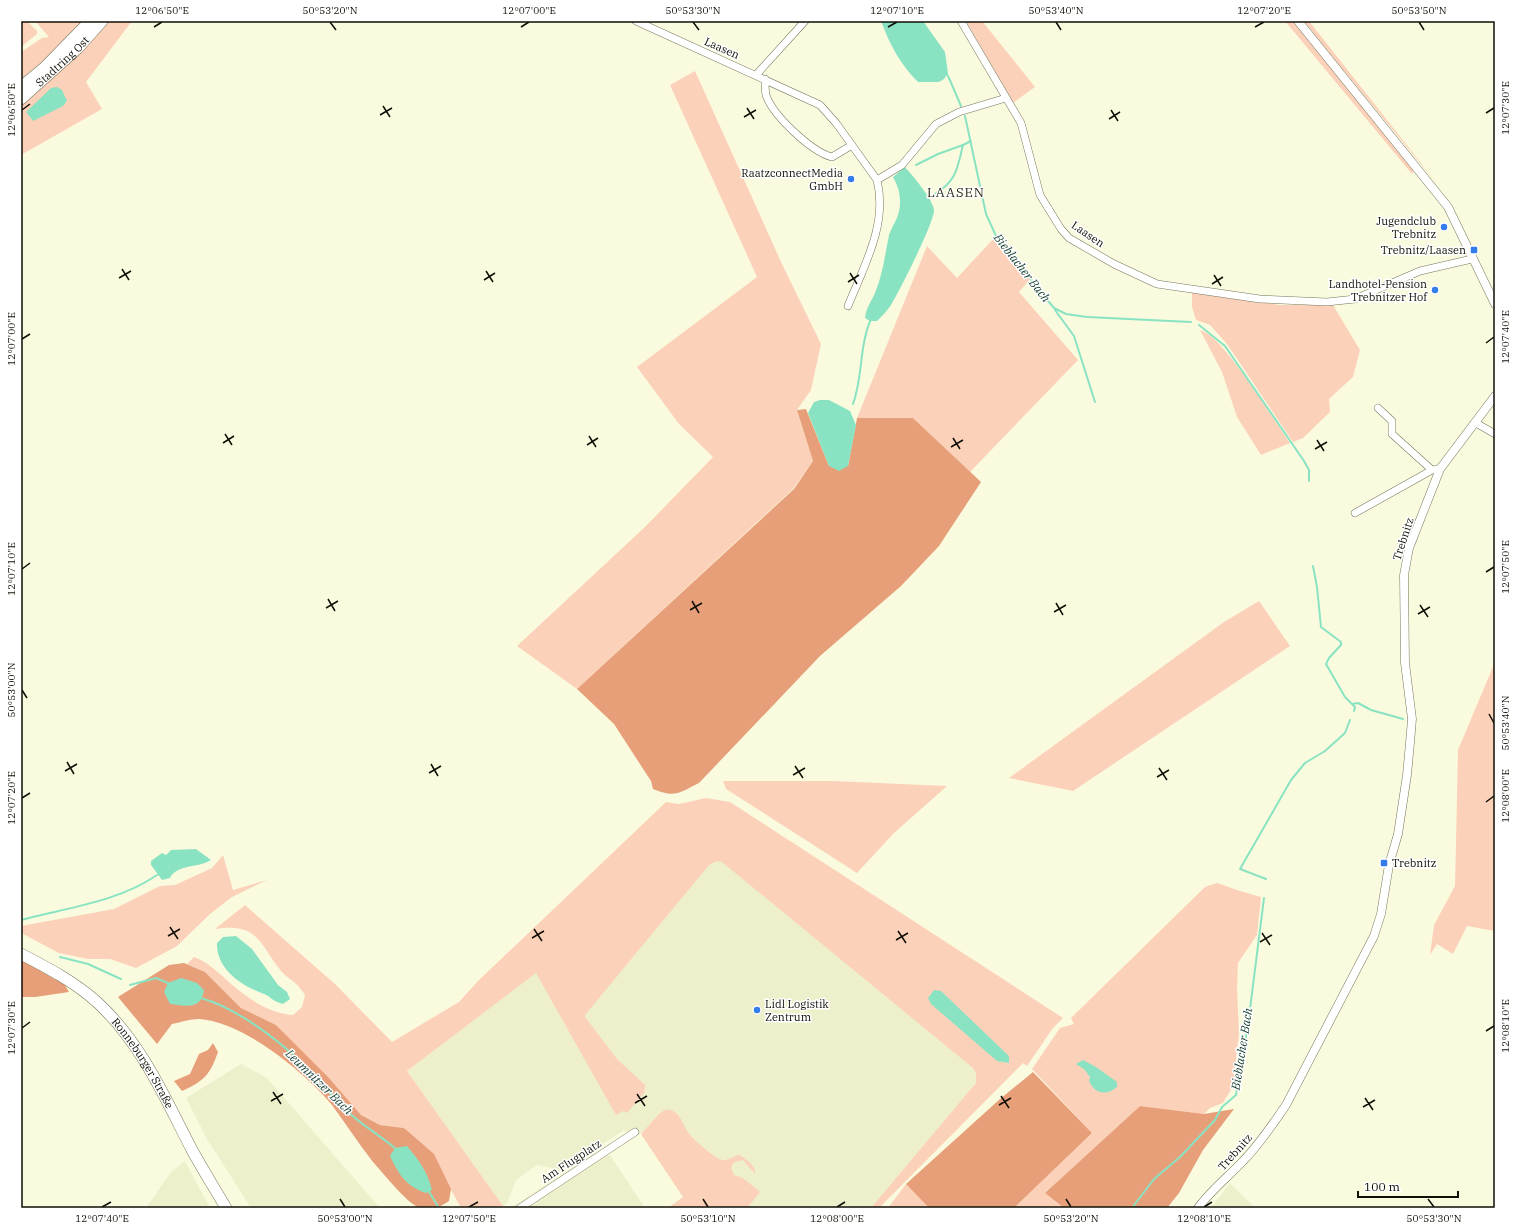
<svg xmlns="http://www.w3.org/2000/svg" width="1516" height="1229" font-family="'IBM Plex Serif',serif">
  <rect width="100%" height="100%" fill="#fafbde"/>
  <path fill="#eeefcb" d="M681 812 1023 1063 879 1208H728L661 1120 606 1156 610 1155 645 1208H510L626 1133 624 1130 557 1174 552 1168 537 1165 516 1180 507 1203 503 1206 407 1071 536 972Z
    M241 1064 267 1078 380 1208H251L207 1139 186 1098Z
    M185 1161 210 1208H146L171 1172Z
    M1230 1183 1255 1208H1211Z"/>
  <path fill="#fcd1ba" d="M21 21H27L37 31V34L21 47Z
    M35 21H83L45 60 21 80V52L42 38 49 37Z
    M108 21H132L86 82 102 109 21 155V105L54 77Z
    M966 21H982L1035 87 1013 103Z
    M1285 21H1293L1415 169 1412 174Z
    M1304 21H1309L1439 186 1317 38Z
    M695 71 782 264 821 344 811 390 797 410 813 461 793 489 577 689 517 646 645 527 713 457 679 424 637 367 757 277 670 85Z
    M996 236 1031 278 1019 292 1078 360 970 472 913 418H857L927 246 957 278Z
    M1192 291 1279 305H1333L1360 350 1353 377 1329 399 1330 412 1303 438 1293 442 1227 344 1210 325 1196 320 1192 307Z
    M1200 330C1223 335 1274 421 1290 443L1261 455 1237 417 1222 372Z
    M1259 601 1290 646 1073 791 1009 778 1224 622Z
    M1495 662V931L1467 926 1453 954 1437 944 1430 955 1434 925 1455 886 1458 750Z
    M723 781H833L947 786 894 833 857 873 726 789Z
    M706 798 730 802 1063 1018 1053 1028 1027 1066 1023 1063 879 1208H871L976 1083V1073L973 1068 722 862 717 861 709 865 585 1015V1017L617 1059 645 1085 644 1093 627 1113 623 1111 616 1115 536 973 407 1071 503 1206 501 1208H461L451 1190 404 1128 380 1125 361 1115 276 1025 241 1008 205 972 187 964 194 957C212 964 221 976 236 988 253 1002 271 1013 293 1015L302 1007 305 995C302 991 299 986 295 983 291 979 285 976 281 971 259 943 258 922 215 929L245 905 335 984 392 1042 459 1002 478 981 666 802 679 804Z
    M223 855 233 890 267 880 232 897 210 914 177 946 136 968 110 959H88L59 953 21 933V926L114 909 160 886 175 885 212 868Z
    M1217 883 1240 891 1261 897 1257 935 1238 963 1237 987 1239 1034 1233 1086 1223 1103 1210 1108 1204 1114 1140 1106 1045 1193 1064 1208H1014L1092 1133 1032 1069 1060 1028 1074 1024 1071 1018 1205 887Z
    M665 1110C680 1108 682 1125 690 1135 694 1140 716 1159 722 1160 729 1161 734 1155 740 1155 746 1160 756 1165 755 1174L743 1160 734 1162 731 1168 734 1175 743 1178 760 1192 747 1208H668L683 1197 641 1134 660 1113Z
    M906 1184 929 1208H888Z"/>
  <path fill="#e69f79" d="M806 409 829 466H848L857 418H913L981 482 939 546 901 586 820 656 699 783C679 793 675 798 653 789L651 781 614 724 577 689 794 489 813 461 797 410Z
    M21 959 65 985 69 992 35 997H21Z
    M184 963 205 972 241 1008 276 1025 328 1077 361 1115 380 1125 404 1128 434 1154 451 1189 449 1201C441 1207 428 1212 418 1207 406 1202 383 1173 373 1162 359 1144 346 1124 332 1105 306 1073 242 1021 199 1019 191 1019 181 1022 172 1024L157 1044 118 997 169 965Z
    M213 1043 218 1052C210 1075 204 1081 182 1091L174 1081 190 1074 199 1054 208 1050Z
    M1033 1072 1092 1133 1014 1208H929L906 1184 1000 1099Z
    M1140 1106 1204 1114 1234 1109 1203 1150 1179 1193 1167 1208H1064L1045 1193Z"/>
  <path fill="#89e3c2" d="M881 21H923L945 52 948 73 944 79 939 82H918C900 64 890 45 881 21Z
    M57 87 62 90 67 101 63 106 33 121 26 112 51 88Z
    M905 167C912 175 933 199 934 210 935 221 899 292 891 305 887 311 882 316 877 321H870L865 318C866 308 871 302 875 293 883 274 885 254 889 235 891 228 896 222 898 215 902 202 900 189 893 177Z
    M820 400H829L850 411 856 425 848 466 839 471 829 466 808 413 814 402Z
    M196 849 211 860C199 868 177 864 170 878L162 880 151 865V861L162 853 166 855 171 850Z
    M236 936 252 949 278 985 287 992 290 999 283 1004C271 1001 272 997 264 994 242 986 216 969 217 943L223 937Z
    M181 978 197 983 204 990C201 1010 187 1006 170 1004L164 992 168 983Z
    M934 990 941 991 1009 1056V1063L997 1061 931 1004 928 998Z
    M1083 1060 1096 1067 1117 1082V1087C1106 1096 1095 1094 1089 1081L1090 1077 1084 1069 1076 1064Z
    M407 1146C419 1160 428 1173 432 1190L426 1193C406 1186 399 1175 390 1156L395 1148Z"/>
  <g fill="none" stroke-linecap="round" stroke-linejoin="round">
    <path stroke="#89e3c2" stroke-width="2" d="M946 73 949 78 961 106
      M965 116 986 214 996 236 1054 308 1066 314 1087 317 1191 322
      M916 165 938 154 963 145
      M935 194C957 180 957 169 963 145L971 141
      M1055 310 1074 336 1095 402
      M1199 325 1225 346 1304 461 1309 470V481
      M853 404C863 377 859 346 871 319
      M1313 566 1317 587 1321 627 1341 642V645L1329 658 1326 664 1345 697 1355 707 1354 711
      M1352 704 1358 703 1371 710 1403 719
      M1266 879 1240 869 1291 780 1305 763 1325 751 1345 733 1350 720
      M21 920C66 908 118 902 157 875
      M60 957 88 964 121 979
      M130 985 156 978 170 984
      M201 998C236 1008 276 1038 302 1063 317 1078 331 1095 346 1110 361 1125 380 1135 396 1149
      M428 1190 439 1208
      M1132 1208 1154 1179 1180 1157 1215 1120 1222 1107 1236 1095 1248 1025 1264 898"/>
    <g stroke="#75765c" stroke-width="8">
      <path id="minor" d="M636 21 820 105 836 123 877 180 902 165 936 124 959 112 1006 98
        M961 21 1021 123 1040 195 1061 229 1069 238 1114 264 1157 284 1260 299 1327 302 1355 299 1420 271 1472 259
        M756 75 805 21
        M765 79C765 84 765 90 766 95 773 116 812 152 832 157L852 145
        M848 306C864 266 888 224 877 180
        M1378 408 1392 421V434L1432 470
        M1476 423 1495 434
        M1355 513 1432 470 1440 469
        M520 1208 635 1132"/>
    </g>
    <g stroke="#75765c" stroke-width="9">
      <path id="tertiary" d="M1298 21 1448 207 1495 304
        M1198 1208C1211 1190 1228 1177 1243 1161 1259 1145 1273 1124 1286 1105L1374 936 1381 914 1389 865 1398 834 1407 775 1410 743 1412 719 1405 663 1404 575 1409 548 1440 469 1495 396"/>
    </g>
    <g stroke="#75765c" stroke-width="12">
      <g id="primary">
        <path id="s1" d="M21 954C48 968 75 982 98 1003 142 1044 165 1098 192 1150 203 1170 215 1189 226 1208"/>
      </g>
    </g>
    <g stroke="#75765c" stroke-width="12">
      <g id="trunk">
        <path d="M21 87 44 68 90 21"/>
        <path id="s2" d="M21 99 78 48 102 21"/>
      </g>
    </g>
    <use href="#minor" stroke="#fff" stroke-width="7"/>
    <use href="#tertiary" stroke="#fff" stroke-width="8"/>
    <use href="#primary" stroke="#fff" stroke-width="11"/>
    <use href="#trunk" stroke="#fff" stroke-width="11"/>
  </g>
  <path fill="none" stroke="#0f0f06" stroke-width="1.5" d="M330 22 336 30M693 22 699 30M1056 22 1061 30M1419 22 1424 30M154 27 162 22M521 27 529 22M888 27 897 22M1255 27 1264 22M383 106 390 117M747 108 754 119M22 110 30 104M1111 110 1118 121M1486 113 1494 108M380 115 392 108M744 117 756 110M1109 119 1120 112M122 269 129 280M486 271 493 282M850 273 857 284M1214 275 1221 286M119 278 131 271M484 280 495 273M848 282 859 275M1212 284 1223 277M22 339 30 334M1486 343 1494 337M225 434 232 445M589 436 596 447M953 438 960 449M1317 440 1324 451M223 443 234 436M587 445 598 438M951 447 963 440M1315 449 1327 442M22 569 30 563M1486 572 1494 567M328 599 335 611M692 601 699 613M1056 603 1063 615M1420 605 1428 617M326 608 338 601M690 610 702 603M1054 612 1066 605M1418 614 1430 607M22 690 27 698M1489 714 1494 723M67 762 74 774M431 764 438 776M795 766 803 778M1159 768 1167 780M65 771 77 764M429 773 441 766M793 775 805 768M1157 777 1169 770M22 798 30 793M1486 802 1494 796M170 927 178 939M534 929 542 941M898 931 906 943M1262 933 1270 945M168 936 180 929M532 938 544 931M896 940 908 933M1260 942 1272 935M22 1028 30 1022M1486 1031 1494 1026M273 1092 281 1104M637 1094 645 1106M1001 1096 1009 1108M1365 1098 1373 1110M271 1101 283 1094M635 1103 647 1096M999 1105 1011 1098M1363 1107 1375 1100M340 1199 345 1207M703 1199 708 1207M1066 1199 1071 1207M1428 1199 1434 1207M102 1207 111 1202M469 1207 478 1202M837 1207 845 1202M1204 1207 1212 1202"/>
  <g fill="#347ce9" stroke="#fff" stroke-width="1.5">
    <circle cx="851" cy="179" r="4"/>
    <circle cx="1444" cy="227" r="4"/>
    <rect x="1470" y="246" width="8" height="8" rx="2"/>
    <circle cx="1435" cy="290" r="4"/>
    <rect x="1380" y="859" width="8" height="8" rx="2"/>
    <circle cx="757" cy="1010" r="4"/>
  </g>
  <g text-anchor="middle" stroke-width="3" stroke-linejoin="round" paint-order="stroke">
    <g font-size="11" fill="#0f0f06" stroke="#fff">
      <text transform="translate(722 48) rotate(24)" y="4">Laasen</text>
      <text dy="4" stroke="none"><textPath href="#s2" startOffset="56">Stadtring Ost</textPath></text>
      <text transform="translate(1088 234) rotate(34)" y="4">Laasen</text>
      <text transform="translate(1403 539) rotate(-72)" y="4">Trebnitz</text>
      <text dy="4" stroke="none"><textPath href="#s1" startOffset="167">Ronneburger Straße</textPath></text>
      <text transform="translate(1235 1152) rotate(-48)" y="4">Trebnitz</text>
      <text transform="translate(571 1161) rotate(-33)" y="4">Am Flugplatz</text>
    </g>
    <g font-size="11" fill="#0f0f06" stroke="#fff" text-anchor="end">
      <text x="843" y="177">RaatzconnectMedia<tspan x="843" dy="13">GmbH</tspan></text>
      <text x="1436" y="225">Jugendclub<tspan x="1436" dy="13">Trebnitz</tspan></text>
      <text x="1466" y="254">Trebnitz/Laasen</text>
      <text x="1427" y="288">Landhotel-Pension<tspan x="1427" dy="13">Trebnitzer Hof</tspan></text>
      <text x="1392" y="867" text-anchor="start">Trebnitz</text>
      <text x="765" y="1008" text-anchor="start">Lidl Logistik<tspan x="765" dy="13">Zentrum</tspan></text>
    </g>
    <g font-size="12" font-style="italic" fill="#153e30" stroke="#fff">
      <text transform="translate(1022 268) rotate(52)" y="4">Bieblacher Bach</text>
      <text transform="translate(1242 1049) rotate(-81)" y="4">Bieblacher Bach</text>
      <text transform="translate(319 1082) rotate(44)" y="4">Leumnitzer Bach</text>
    </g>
    <g font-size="13" letter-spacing="1" fill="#2b2b14" stroke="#fff">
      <text x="956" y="197">LAASEN</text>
    </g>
  </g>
  <rect width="1516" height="1229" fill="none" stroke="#ffffff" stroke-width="44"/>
  <path d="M1358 1191v6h100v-6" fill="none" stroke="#0f0f06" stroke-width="2"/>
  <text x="1364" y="1191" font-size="12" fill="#0f0f06" stroke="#ffffff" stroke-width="3" paint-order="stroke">100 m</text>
  <rect x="22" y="22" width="1472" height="1185" fill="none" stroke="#0f0f06" stroke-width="1.5"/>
  <g font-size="10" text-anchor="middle" fill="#0f0f06">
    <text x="162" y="14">12°06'50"E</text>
    <text x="330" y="14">50°53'20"N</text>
    <text x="529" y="14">12°07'00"E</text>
    <text x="693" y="14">50°53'30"N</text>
    <text x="897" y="14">12°07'10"E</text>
    <text x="1056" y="14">50°53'40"N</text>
    <text x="1264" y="14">12°07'20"E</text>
    <text x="1419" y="14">50°53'50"N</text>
    <text transform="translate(1505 108) rotate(-90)" y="4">12°07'30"E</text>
    <text transform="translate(11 110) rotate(-90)" y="4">12°06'50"E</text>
    <text transform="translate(1505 337) rotate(-90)" y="4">12°07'40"E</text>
    <text transform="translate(11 339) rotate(-90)" y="4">12°07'00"E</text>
    <text transform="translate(1505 567) rotate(-90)" y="4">12°07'50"E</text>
    <text transform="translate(11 569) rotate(-90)" y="4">12°07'10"E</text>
    <text transform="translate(11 690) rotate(-90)" y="4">50°53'00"N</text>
    <text transform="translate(1505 723) rotate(-90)" y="4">50°53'40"N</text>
    <text transform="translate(1505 796) rotate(-90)" y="4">12°08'00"E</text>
    <text transform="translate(11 798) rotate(-90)" y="4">12°07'20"E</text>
    <text transform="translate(1505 1026) rotate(-90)" y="4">12°08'10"E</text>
    <text transform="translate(11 1028) rotate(-90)" y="4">12°07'30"E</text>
    <text x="102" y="1222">12°07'40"E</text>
    <text x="345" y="1222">50°53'00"N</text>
    <text x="469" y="1222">12°07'50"E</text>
    <text x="708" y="1222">50°53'10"N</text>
    <text x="837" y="1222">12°08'00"E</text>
    <text x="1071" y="1222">50°53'20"N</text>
    <text x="1204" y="1222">12°08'10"E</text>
    <text x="1434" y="1222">50°53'30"N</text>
  </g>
</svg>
